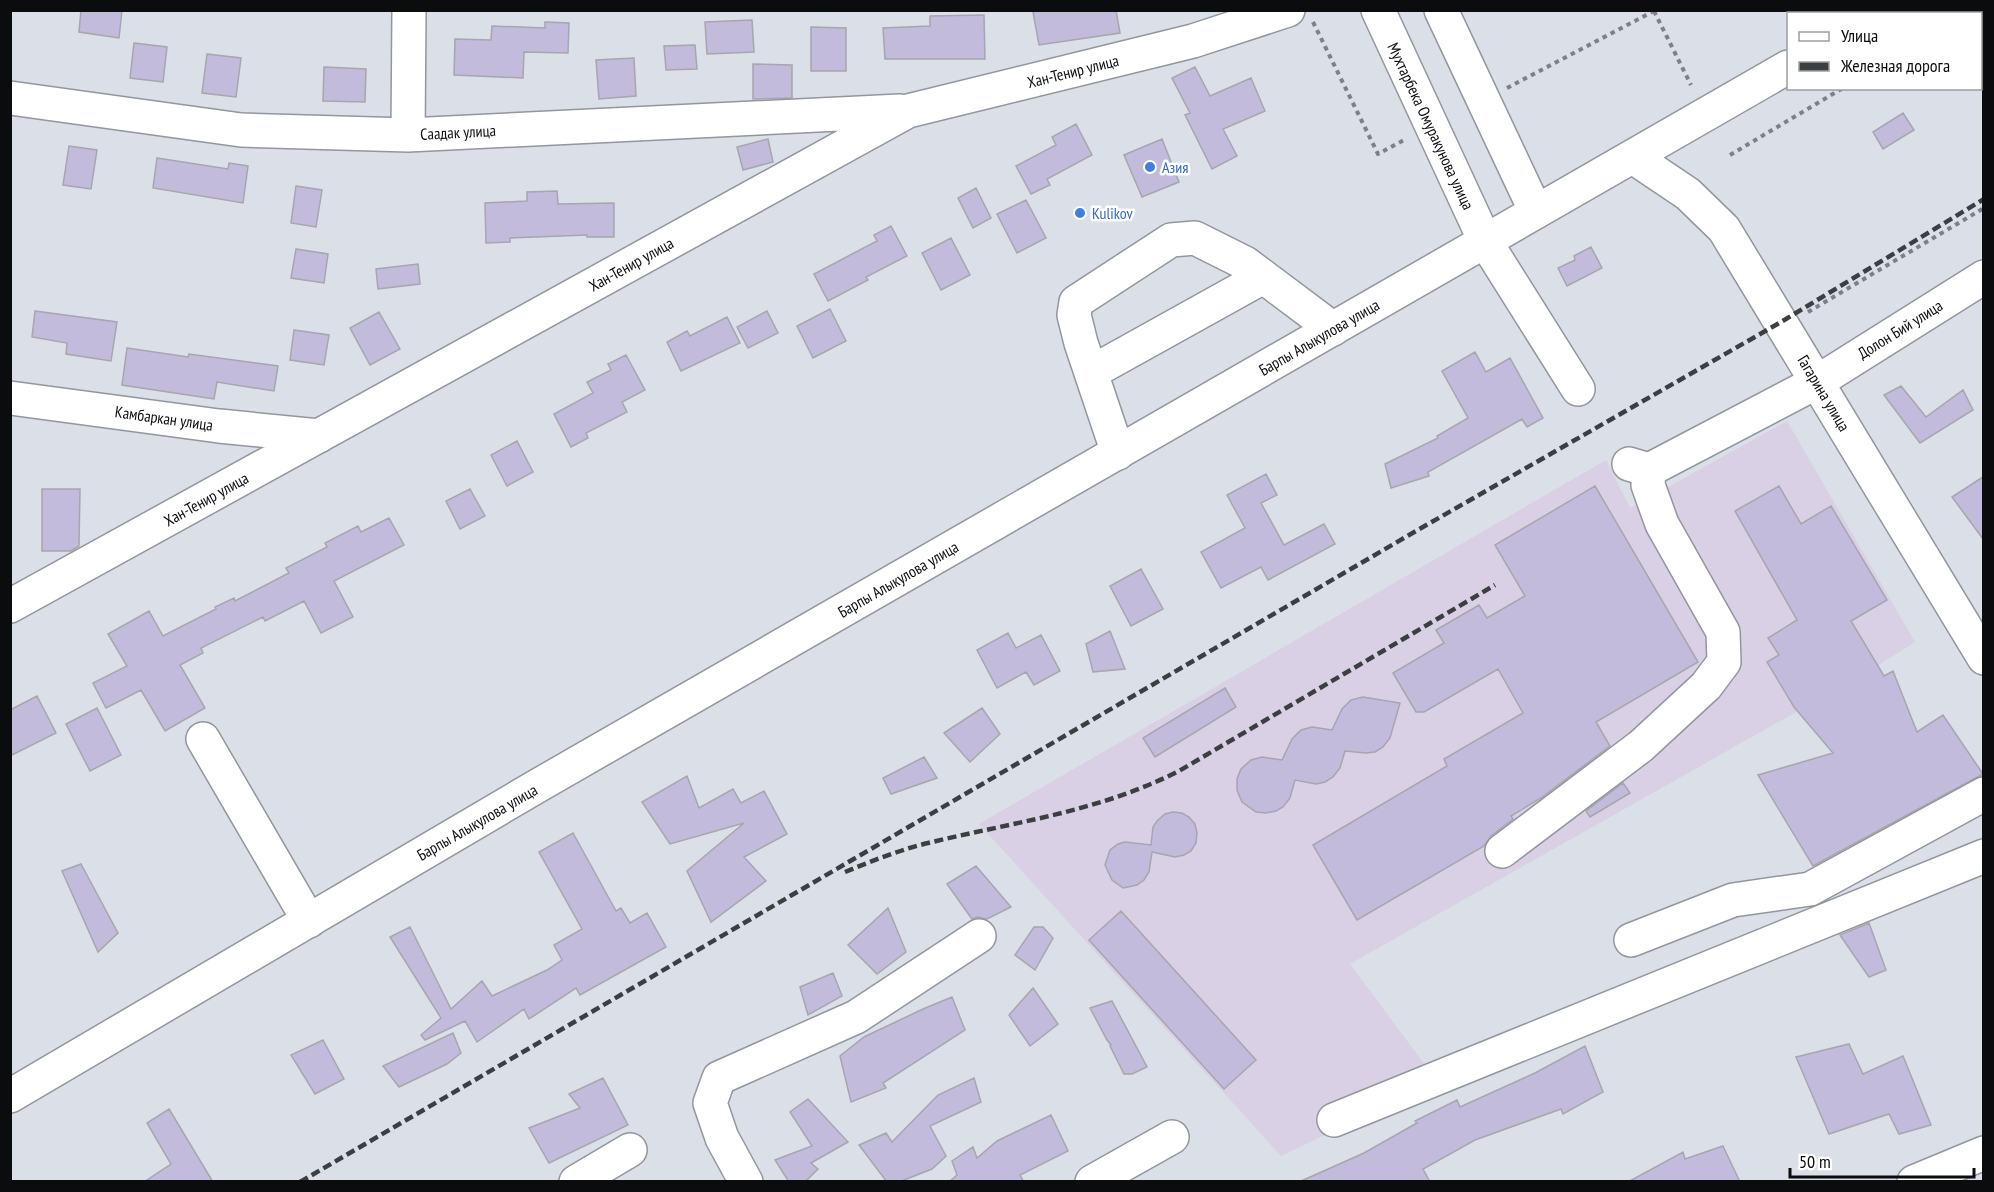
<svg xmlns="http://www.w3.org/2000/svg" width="1994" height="1192" font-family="'PT Sans Narrow',sans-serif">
  <rect width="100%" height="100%" fill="#dbdfe7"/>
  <path fill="#d9d0e5" d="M1787 421 1915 642 1874 668 1350 964 1437 1081 1281 1156 979 824 1606 460 1630 508Z"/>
  <path fill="#c2bbdb" stroke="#a7a5ad" stroke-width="1.5" d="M81 10H122L119 38 79 32Z
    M1044 10H1116L1120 33 1039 45 1033 12Z
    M984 15 985 59H885L883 28 930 26V16Z
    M752 20 754 52 707 54 705 22Z
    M545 22 569 23 568 53 524 52 523 78 454 75 455 39 491 40 492 26 545 28Z
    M811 27 846 28V71H811Z
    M134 43 167 47 163 82 130 78Z
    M695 45 697 69 666 70 664 46Z
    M207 54 241 58 236 97 202 93Z
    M634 58 636 96 599 99 596 60Z
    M753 64 792 65V98L753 99Z
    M324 67 366 69 365 102 323 101Z
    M1195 67 1210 96 1251 78 1265 111 1223 129 1237 156 1212 169 1185 115 1190 113 1172 78Z
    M1903 113 1914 130 1883 149 1873 132Z
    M1076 124 1092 155 1047 179 1050 185 1031 194 1016 166 1056 145 1052 137Z
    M768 139 773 162 743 170 737 147Z
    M1162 139 1179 182 1142 197 1124 155Z
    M69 146 97 150 91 189 63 185Z
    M157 158 228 169 229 163 248 166 243 203 153 188Z
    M296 186 322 190 316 227 291 223Z
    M976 188 991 218 973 228 958 198Z
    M557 191 558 204 614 203V237H587V235L510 238V242L486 243 485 203 527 201V192Z
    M1026 200 1046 238 1017 253 997 214Z
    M891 226 907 256 866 277 868 280 828 301 814 274 877 241 874 235Z
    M951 238 970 275 941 290 922 253Z
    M1591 247 1602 268 1567 286 1558 268 1575 260 1574 256Z
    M296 249 328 254 324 283 291 278Z
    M418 264 420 284 378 289 376 269Z
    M830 309 846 341 813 358 797 326Z
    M35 311 117 322 111 361 66 354 67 343 32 337Z
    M767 311 778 333 748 348 737 327Z
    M379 312 400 349 370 365 350 328Z
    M727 317 740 343 681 371 667 342 687 331 690 336Z
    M294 330 329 335 324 365 290 360Z
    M127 348 188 357 189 354 278 366 274 391 217 382 214 399 122 385Z
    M1475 352 1486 372 1510 358 1543 418 1527 427 1522 419 1428 472 1429 476 1391 488 1385 464 1438 438 1437 436 1468 418 1442 371Z
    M626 355 645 390 622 402 627 412 586 433 588 438 571 447 554 414 593 393 587 382 611 370 608 364Z
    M1901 386 1926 417 1963 390 1973 410 1920 443 1884 395Z
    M517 441 533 472 507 486 491 455Z
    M1266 474 1277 495 1261 503 1284 545 1324 524 1335 544 1268 580 1261 567 1221 588 1201 552 1245 528 1227 495Z
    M1983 477V539L1952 497Z
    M1595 486 1698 662 1596 722 1610 746 1541 798 1511 816 1513 819 1491 836 1484 846 1357 920 1313 845 1447 766 1444 759 1523 713 1498 669 1424 712H1416L1393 673 1444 643 1436 630 1479 605 1487 618 1525 596 1495 545Z
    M1779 486 1801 524 1831 506 1887 600 1851 621 1884 676 1893 671 1917 732 1943 715 1983 774 1813 866 1758 775 1833 753 1794 707 1767 662 1779 655 1768 638 1797 620 1735 511Z
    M42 489H80L79 546 71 551H42Z
    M470 489 485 516 460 529 446 501Z
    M389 518 404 545 334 581 353 617 321 633 304 601 265 621 263 617 201 648 203 653 180 665 205 708 165 731 141 690 106 708 93 683 127 666 108 634 149 611 163 636 216 609 215 607 234 598 235 601 289 573 286 568 327 547 325 543 358 526 361 532Z
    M1141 569 1163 609 1131 626 1110 586Z
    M1110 631 1125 669 1093 672 1086 644Z
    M1008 633 1016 648 1041 635 1060 671 1034 685 1026 672 997 688 977 650Z
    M1225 688 1236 707 1155 757 1143 738Z
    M37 696 56 733 10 756V710Z
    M1363 697 1400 703 1390 738 1383 747 1375 752 1366 753 1345 751 1340 768 1333 777 1325 782 1316 784 1295 780 1290 798 1283 807 1276 811 1266 813 1256 812 1242 802 1237 790V779L1241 769 1251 760 1262 757 1282 760 1292 739 1301 730 1312 727 1332 730 1342 709 1351 700Z
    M97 708 121 755 90 771 66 724Z
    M982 708 1000 734 970 762 944 733Z
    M924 757 937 778 891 794 883 778Z
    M687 776 699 808 733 789 741 803 764 791 787 834 744 857 766 881 711 922 687 871 744 823 670 844 642 802Z
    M1623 783 1630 793 1590 817 1586 811Z
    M1173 812 1182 813 1189 817 1195 824 1197 833 1196 843 1191 851 1184 855 1175 857 1152 852 1149 872 1144 880 1137 885 1123 888 1112 880 1105 865 1110 850 1118 844 1125 842 1151 845 1153 827 1157 821 1165 814Z
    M573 833 616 911 621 908 630 923 647 913 666 947 580 995 576 988 529 1019 524 1009 477 1042 465 1021 425 1040 421 1035 441 1018 390 937 410 927 451 1009 482 981 492 996 547 970 562 960 554 945 582 929 539 852Z
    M81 864 118 933 98 952 62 871Z
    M976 866 1011 907 987 919 978 917 972 919 947 884Z
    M888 908 906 952 877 974 848 945Z
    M1121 911 1256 1060 1224 1089 1089 940Z
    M1869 923 1886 970 1869 977 1840 935Z
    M1034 927H1043L1053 938 1035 970 1015 955Z
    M833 973 842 996 808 1015 800 987Z
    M1033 988 1058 1024 1030 1046 1009 1015Z
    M952 997 965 1030 883 1083 886 1088 851 1102 840 1056 864 1037 923 1009Z
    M1112 1001 1147 1067 1132 1074H1124L1110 1046 1111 1045 1107 1040 1090 1008Z
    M453 1033 461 1053 447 1064 399 1087 383 1066Z
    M323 1040 344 1079 315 1094 291 1055Z
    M1849 1044 1863 1074 1903 1056 1931 1125 1899 1134 1889 1114 1829 1134 1796 1057Z
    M1585 1046 1603 1092 1563 1114 1561 1109 1475 1140 1423 1169 1430 1182H1299L1364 1153 1417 1123 1415 1121 1457 1100 1460 1107 1535 1073Z
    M603 1078 628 1125 549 1163 529 1128 580 1108 569 1094Z
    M974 1078 981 1102 930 1126 946 1156 932 1169 899 1182H887L859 1145 886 1133 892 1142 938 1095Z
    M808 1099 848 1142 811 1163 818 1169 805 1182H789L775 1160 812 1146 790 1112Z
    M169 1109 213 1182H144L171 1164 147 1123Z
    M1051 1115 1068 1151 1020 1175 1024 1182H949L957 1175 952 1161 973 1147 977 1158 997 1141Z
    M1723 1146 1740 1182H1628L1683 1152 1685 1159Z"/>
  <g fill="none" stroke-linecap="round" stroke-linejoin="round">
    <g stroke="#92969d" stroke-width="36">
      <path id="minor" d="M10 98 241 130 408 135 900 111
        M408 135 409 10
        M1485 241 1578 389
        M1092 372 1263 277
        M10 398 219 426 319 436
        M1118 453 1081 343 1074 315 1076 302 1171 240 1195 238 1245 263 1333 329
        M1629 464 1649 470 1817 382 1984 277
        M10 606 908 111 1193 41 1288 10
        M203 739 309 921
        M1502 851 1641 746 1706 686 1724 662 1723 632 1662 524 1648 485 1649 470
        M1631 940 1733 900 1810 889 1984 794
        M1334 1120 1984 856
        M576 1182 630 1150
        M746 1182 722 1138 710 1103 719 1078 856 1017 979 936
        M1092 1182 1172 1137
        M1914 1182 1984 1153"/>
    </g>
    <g stroke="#92969d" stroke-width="36">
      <path id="major" d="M1378 10 1485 241
        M1441 10 1536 212
        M1882 14 1887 10
        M1633 157 1688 194 1724 229 1984 658
        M10 1096 539 785 1788 67"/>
    </g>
    <path stroke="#7d8085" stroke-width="4" stroke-dasharray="4.5 4.5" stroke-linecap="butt" d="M1654 11 1691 85
      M1973 14 1978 10
      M1313 22 1378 154 1406 139
      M1507 88 1652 12
      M1730 155 1843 88
      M1808 312 1984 208"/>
    <use href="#minor" stroke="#fff" stroke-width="33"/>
    <use href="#major" stroke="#fff" stroke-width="33"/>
    <path stroke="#3c3f42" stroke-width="4.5" stroke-dasharray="9 4.5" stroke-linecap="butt" d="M845 872C872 861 899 850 928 843 1014 822 1098 812 1179 771L1495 585
      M300 1182 1416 531 1781 322 1984 199"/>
  </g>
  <g fill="#3f7fe0" stroke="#fff" stroke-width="2">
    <circle cx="1150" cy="167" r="6"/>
    <circle cx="1080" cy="213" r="6"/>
  </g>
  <g text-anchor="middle" stroke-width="5" stroke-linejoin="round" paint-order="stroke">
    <g font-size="16" fill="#0a0c0e" stroke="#fff">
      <text transform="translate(1073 71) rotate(-14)" y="6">Хан-Тенир улица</text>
      <text transform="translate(1431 126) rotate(65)" y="6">Мухтарбека Омуракунова улица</text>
      <text transform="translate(458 132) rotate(-3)" y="6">Саадак улица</text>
      <text transform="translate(631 264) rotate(-29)" y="6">Хан-Тенир улица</text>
      <text transform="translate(1900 329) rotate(-32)" y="6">Долон Бий улица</text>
      <text transform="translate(1319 337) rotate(-30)" y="6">Барпы Алыкулова улица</text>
      <text transform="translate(1824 393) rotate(59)" y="6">Гагарина улица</text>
      <text transform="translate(164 418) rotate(8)" y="6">Камбаркан улица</text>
      <text transform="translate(206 499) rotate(-29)" y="6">Хан-Тенир улица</text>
      <text transform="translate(898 579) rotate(-30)" y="6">Барпы Алыкулова улица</text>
      <text transform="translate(477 822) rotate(-30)" y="6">Барпы Алыкулова улица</text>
    </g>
    <g font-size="16" fill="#366cbe" stroke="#fff" text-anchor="start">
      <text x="1162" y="173">Азия</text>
      <text x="1092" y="219">Kulikov</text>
    </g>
  </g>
  <rect width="1994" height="1192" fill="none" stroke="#0a0c0e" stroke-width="24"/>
  <rect x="1787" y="12" width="195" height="78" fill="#ffffff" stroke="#9d9e9f" stroke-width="1.5"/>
  <rect x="1799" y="32" width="30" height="9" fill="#ffffff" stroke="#9d9e9f" stroke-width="1.5"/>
  <text x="1841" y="42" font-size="18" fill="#0a0c0e">Улица</text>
  <rect x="1799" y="62" width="30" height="9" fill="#3c3f42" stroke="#9d9e9f" stroke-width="1.5"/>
  <text x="1841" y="72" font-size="18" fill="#0a0c0e">Железная дорога</text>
  <path d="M1790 1168v9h184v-9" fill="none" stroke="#0a0c0e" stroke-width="3"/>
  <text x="1799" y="1168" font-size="18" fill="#0a0c0e" stroke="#ffffff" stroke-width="4.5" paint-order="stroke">50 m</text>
</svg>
